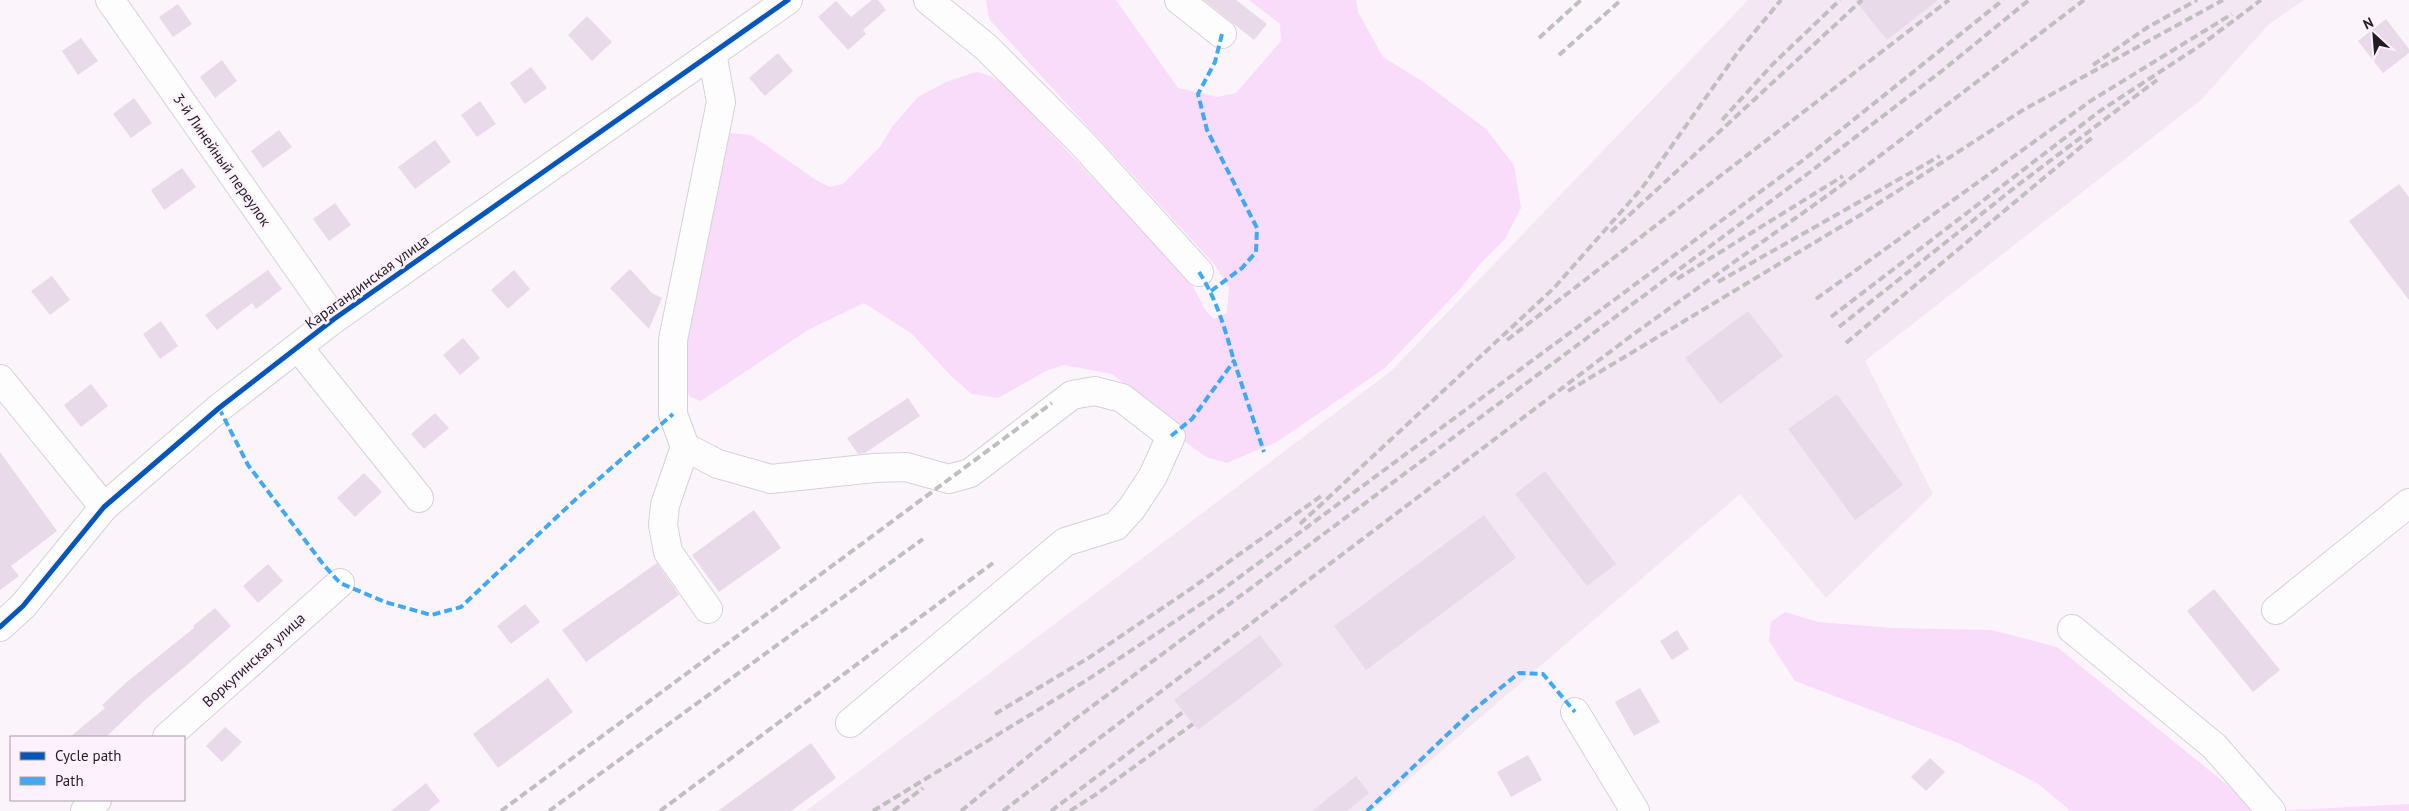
<svg xmlns="http://www.w3.org/2000/svg" width="2409" height="811" font-family="'PT Sans',sans-serif">
  <rect width="100%" height="100%" fill="#fbf4fb"/>
  <path fill="#f4e7f4" d="M1748 0H2304L2268 25 2201 100 1865 361 1933 494 1826 598 1740 494 1372 811H806L1391 371Z"/>
  <path fill="#f9dbfa" d="M986 0H1116L1178 88 1217 97 1236 93 1281 41 1280 24 1249 0H1356L1358 12 1383 57 1422 81 1486 129 1514 165 1521 208 1505 239 1480 264 1460 289 1385 368 1277 442 1227 463 1206 457 1180 438 1161 414 1112 374 1064 365 1046 371 998 398 972 394 952 377 912 334 864 303 808 330 701 401 690 397 685 388 687 329 723 140 731 133 751 135 816 180 830 187 843 184 880 147 892 127 918 97 946 82 976 72 991 76 1005 85 1190 281 1206 311 1214 319 1227 313 1229 287 1215 265 989 19Z
    M1785 612 1818 622 1893 628 1991 630 2057 647 2257 809 2292 810 2409 804V811H2071L2037 783 1958 743 1795 681 1769 641 1771 622Z"/>
  <path fill="#e8dae8" d="M872 0H878L886 10 863 30 866 34 848 50 818 17 836 1 851 17Z
    M1204 0H1236L1267 24 1254 40Z
    M1855 0H1938L1887 40Z
    M178 4 192 24 173 37 159 17Z
    M587 16 612 42 592 61 568 35Z
    M2386 19 2409 49V53L2383 73 2358 41Z
    M81 38 98 61 78 75 62 51Z
    M778 53 793 71 765 96 749 78Z
    M222 60 237 81 215 98 200 77Z
    M531 67 547 88 525 104 510 83Z
    M134 98 152 123 131 138 113 114Z
    M480 101 496 124 477 137 461 115Z
    M279 130 292 147 263 168 251 151Z
    M435 140 451 162 415 189 398 167Z
    M182 168 196 187 164 210 151 190Z
    M2399 184 2409 197V300L2349 221Z
    M335 203 351 225 329 241 313 219Z
    M630 269 652 293 662 298 649 329 610 288Z
    M268 270 282 289 256 309 252 303 217 330 205 315Z
    M514 270 530 289 508 309 491 290Z
    M52 276 70 300 50 315 31 291Z
    M1748 311 1783 356 1720 404 1685 358Z
    M161 321 178 346 160 359 143 334Z
    M463 338 480 358 460 375 443 355Z
    M91 384 108 406 81 427 64 405Z
    M1837 394 1903 485 1855 520 1788 429Z
    M908 398 920 416 865 453 858 454 847 438Z
    M435 413 449 428 424 449 411 434Z
    M0 452 57 531 11 566 19 576 0 590Z
    M1545 471 1616 564 1587 586 1515 494Z
    M364 473 382 492 355 517 337 498Z
    M754 510 781 548 719 592 692 555Z
    M1484 515 1516 558 1366 670 1334 626Z
    M657 563 679 595 586 662 562 630Z
    M268 564 283 581 258 603 243 586Z
    M2214 589 2280 670 2253 692 2187 611Z
    M525 604 540 622 511 644 497 626Z
    M215 608 231 626 187 665 145 700 106 737H70L105 708 102 705 128 681 194 628 193 626Z
    M1677 630 1689 649 1672 660 1660 641Z
    M1260 635 1283 665 1198 730 1174 700Z
    M548 678 573 712 498 768 473 734Z
    M1640 688 1660 722 1634 736 1615 702Z
    M225 727 242 742 222 762 206 746Z
    M811 743 836 778 791 811H718Z
    M1528 755 1542 780 1511 797 1497 772Z
    M1930 758 1945 772 1926 791 1911 777Z
    M1356 776 1369 793 1347 811H1312Z
    M426 783 440 801 428 811H391Z"/>
  <g fill="none" stroke-linecap="round" stroke-linejoin="round">
    <g stroke="#d6d1d7" stroke-width="30">
      <path id="minor" d="M110 0 334 319
        M928 0 986 47 1081 142 1199 272
        M1179 0 1222 34
        M298 347 419 498
        M0 379 104 507
        M685 447 718 464 771 479 874 468 906 467 949 479 970 473 1072 395 1095 391 1122 398 1171 436 1153 476 1132 508 1116 526 1065 542 850 723
        M708 609 668 552 663 525 665 505 685 447 673 414V340L721 102 712 53
        M2276 610 2409 503
        M0 627 23 606 104 507 219 408 334 319 788 0
        M2072 629 2214 746 2271 811
        M1575 712 1635 811
        M167 737 340 583
        M85 811 97 800"/>
    </g>
    <use href="#minor" stroke="#fefdfe" stroke-width="28"/>
    <path stroke="#c0bfc0" stroke-width="4" stroke-dasharray="8 4" stroke-linecap="butt" d="M1539 38 1581 0
      M1559 55 1621 0
      M2093 65 2148 27 2197 0
      M1722 120 1773 64 1840 0
      M1611 232 1862 0
      M1677 279 1843 176
      M1718 282 1940 156
      M1816 299 2092 100 2232 14
      M1831 317 2100 111 2201 45 2261 0
      M1839 327 2018 185 2157 80
      M1507 340 1949 0
      M1846 343 2094 136
      M1568 391 1862 214 2023 110 2223 0
      M1300 524 1554 288 1642 188 1738 52 1781 0
      M995 714 1090 657 1192 588 1324 494
      M501 811 1052 403
      M549 811 923 539
      M660 811 993 563
      M873 811 1087 680 1222 590 1802 161 2003 0
      M893 811 923 788
      M961 811 1067 725 1810 172 1943 70 2029 0
      M1003 811 1635 333 1839 187 2084 0
      M1051 811 1183 712
      M1070 811 1098 793 1193 724"/>
    <path stroke="#3fa9f5" stroke-width="4" stroke-dasharray="8 4" stroke-linecap="butt" d="M1199 272C1217 300 1225 329 1234 361
      M1211 291 1242 268 1256 252 1257 228 1207 130 1198 94 1215 62 1222 34
      M219 408 248 465 323 564 340 583 385 602 431 615 461 607 576 499 673 414
      M1171 436 1192 419 1234 361 1264 452
      M1367 811 1471 712 1519 673 1543 674 1575 712"/>
    <g stroke="#fef1fe" stroke-width="8">
      <path id="cycleway" d="M0 627 23 606 104 507 219 408 334 319 788 0"/>
    </g>
    <use href="#cycleway" stroke="#0057b8" stroke-width="5"/>
  </g>
  <g text-anchor="middle" stroke-width="5" stroke-linejoin="round" paint-order="stroke">
    <g font-size="15" fill="#221d22" stroke="#fef1fe">
      <text transform="translate(222 160) rotate(55)" y="5">3-й Линейный переулок</text>
      <text transform="translate(367 282) rotate(-36)" y="5">Карагандинская улица</text>
      <text transform="translate(254 660) rotate(-42)" y="5">Воркутинская улица</text>
    </g>
  </g>
  <rect x="10" y="736" width="175" height="65" fill="#fef1fe" stroke="#a69ca6"/>
  <rect x="20" y="752" width="25" height="8" fill="#0057b8" stroke="#a69ca6"/>
  <text x="55" y="761" font-size="15" fill="#221d22">Cycle path</text>
  <rect x="20" y="777" width="25" height="8" fill="#3fa9f5" stroke="#a69ca6"/>
  <text x="55" y="786" font-size="15" fill="#221d22">Path</text>
  <g transform="translate(2374 35) rotate(334)" stroke="#fef1fe" stroke-width="4" paint-order="stroke">
  <path d="M0-4L9 19L0 12L-9 19Z" fill="#221d22"/>
  <text y="-8" font-size="14" font-weight="bold" text-anchor="middle" fill="#221d22">N</text>
  </g>
</svg>
